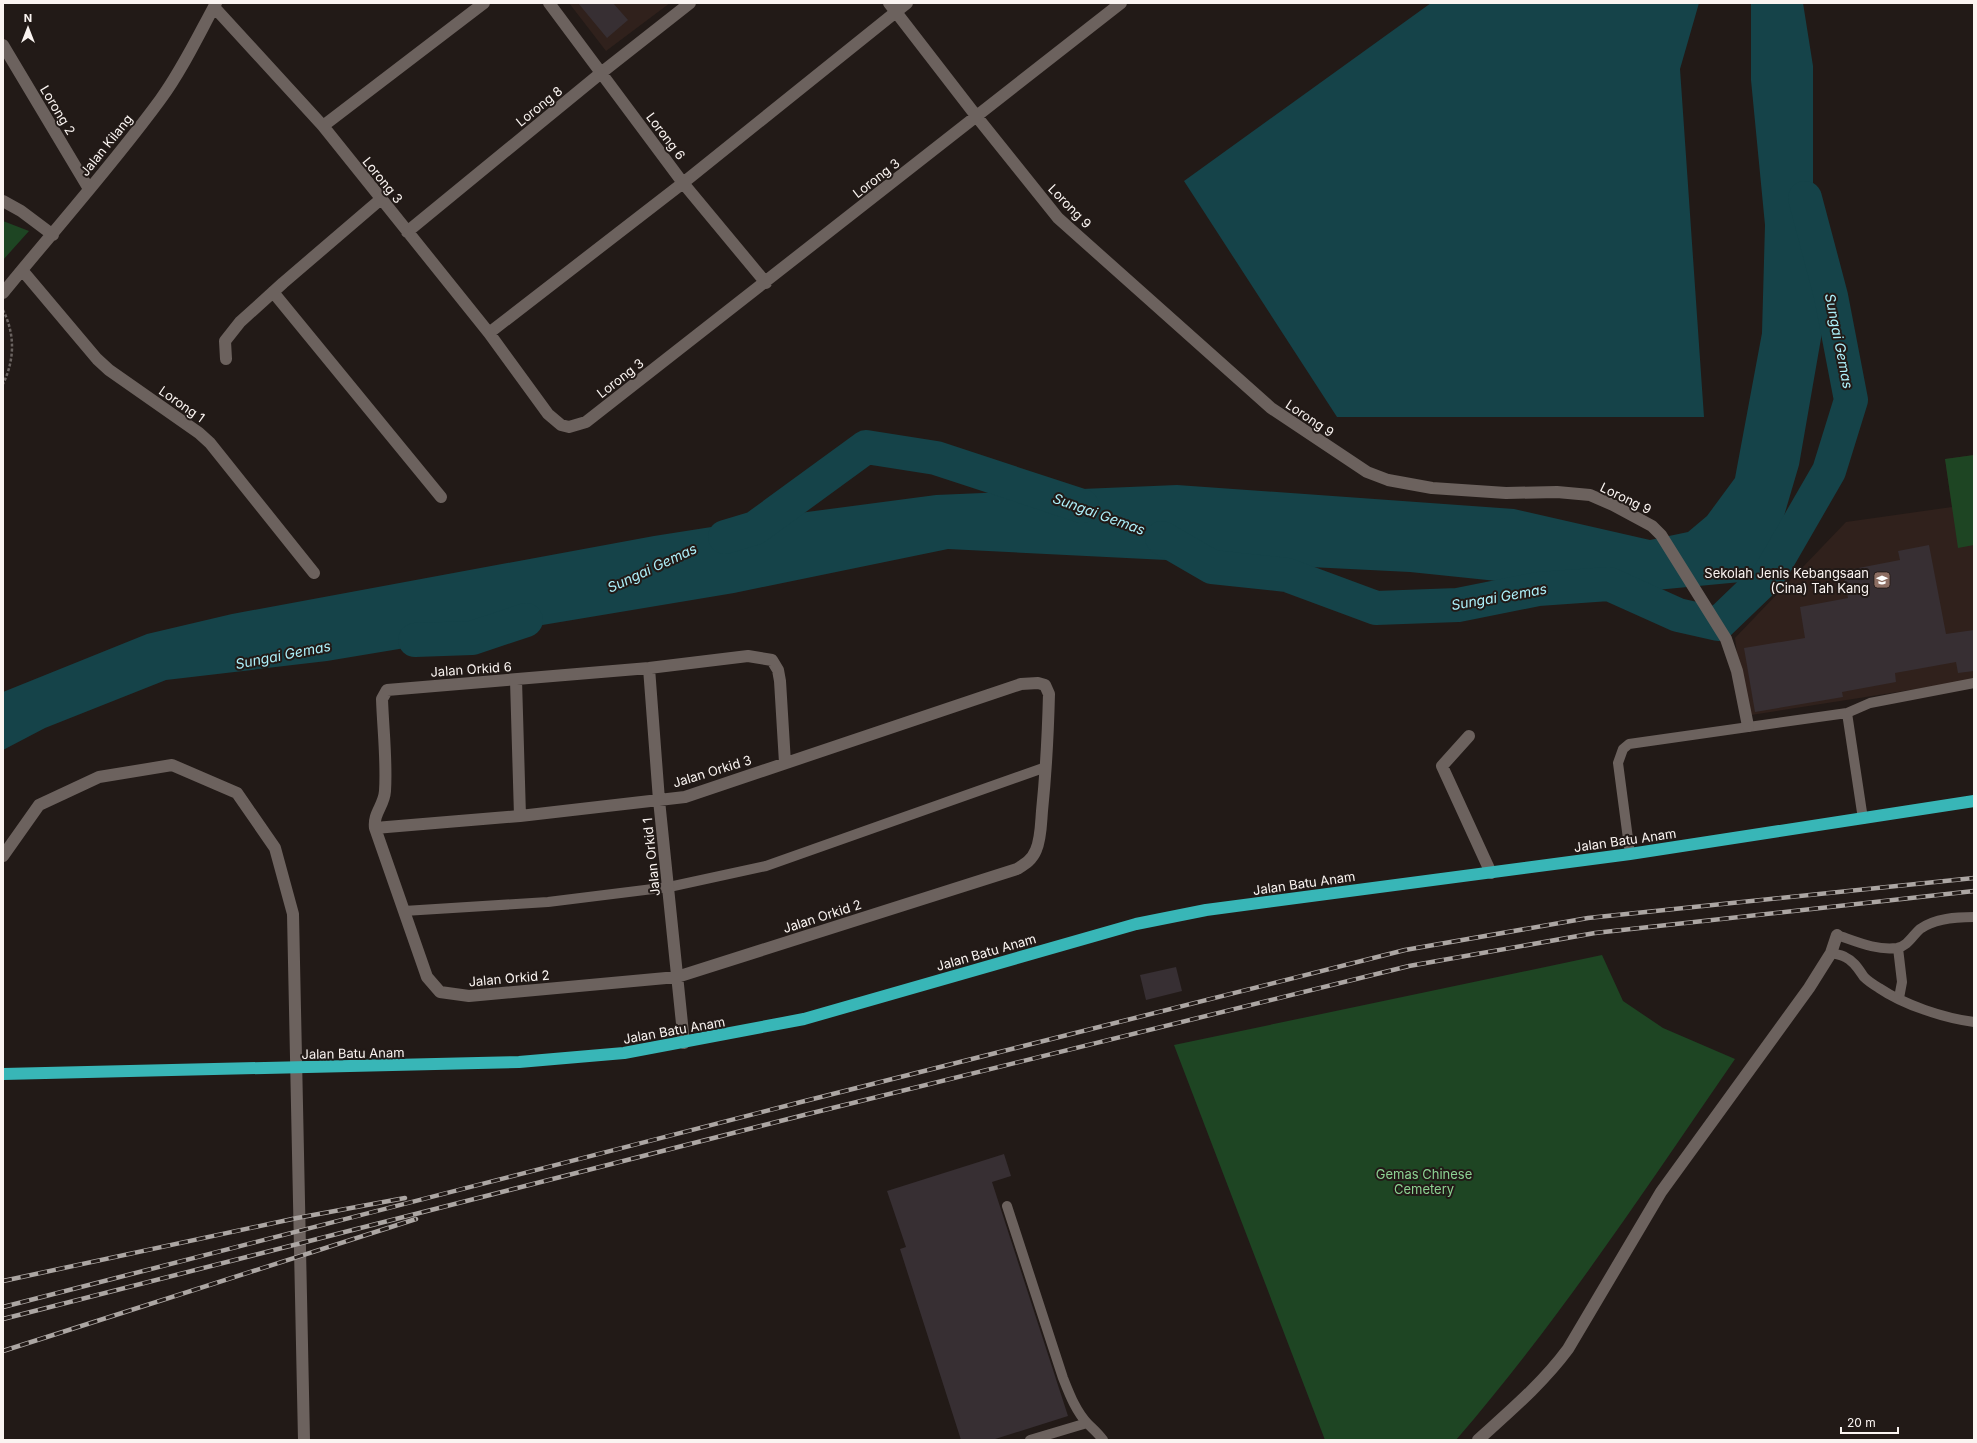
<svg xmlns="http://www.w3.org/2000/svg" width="1977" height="1443" font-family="Inter,sans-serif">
  <rect width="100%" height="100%" fill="#221a17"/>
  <path fill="#30211c" d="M569 3H670L606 51Z
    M1974 455V680L1745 716 1735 638 1846 522 1952 507 1945 459Z"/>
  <path fill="#1e4523" d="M3 221 29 231 3 260Z
    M1974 455V545L1958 548 1945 459Z
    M1602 955 1623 1001 1663 1028 1735 1059C1646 1188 1559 1321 1456 1440H1325L1174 1045Z"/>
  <path fill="#154349" d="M1431 3H1699L1680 69 1704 417H1337L1184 181Z
    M1751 3H1803L1813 66V188L1823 327 1799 465 1779 533 1762 580 1656 590 1546 586 1410 572 948 549 734 593 327 661 166 680 45 728 3 750V692L147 634 232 614 654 536 807 512 936 495 1177 485 1514 509 1650 540 1688 532 1707 516 1735 478 1762 333 1765 225 1751 80Z"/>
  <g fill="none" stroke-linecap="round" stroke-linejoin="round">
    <path stroke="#154349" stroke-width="34" d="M725 537 755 528 866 447 936 458 1082 506
      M1162 538 1212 567 1287 575 1376 608 1458 605 1538 589 1609 584 1678 615 1718 624 1769 575 1829 471 1851 400 1831 296 1805 198
      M415 640 472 638 526 620"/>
  </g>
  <path fill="#372f33" d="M578 3H613L628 20 607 38Z
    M1929 545 1946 634 1974 630V671L1958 673 1956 662 1895 673 1896 682 1842 692 1843 697 1755 712 1744 648 1805 638 1800 607 1848 598 1843 571 1900 560 1898 551Z
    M1176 967 1182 991 1146 1000 1140 975Z
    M1004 1154 1011 1176 992 1182 1068 1416 992 1440H961L900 1249 906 1247 887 1191Z"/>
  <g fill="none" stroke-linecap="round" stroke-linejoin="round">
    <path stroke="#6a6360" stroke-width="2.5" stroke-dasharray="3 2" stroke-linecap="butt" d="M3 310C15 334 15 359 3 384"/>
    <path stroke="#6c625e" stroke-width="10" d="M1847 713 1863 819
      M1630 854 1618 763 1623 749 1629 744 1847 713 1870 703 1974 683
      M404 911 548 902 669 887 766 866 1046 767
      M1837 935C1855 941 1877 951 1897 948 1908 946 1912 936 1920 929 1935 918 1957 917 1974 917
      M1898 948 1902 982 1899 998
      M1831 953C1835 954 1841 955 1845 957 1854 961 1859 970 1864 977 1868 981 1874 985 1879 988 1904 1005 1944 1018 1974 1022
      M1007 1206 1063 1378C1069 1393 1076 1412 1088 1424 1093 1429 1098 1433 1103 1440
      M1030 1440 1087 1423"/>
    <path stroke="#6c625e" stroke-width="12" d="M549 3 683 183 766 283
      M889 3 977 117 1058 218 1271 408 1367 472 1388 480 1432 488 1506 493 1557 492 1590 495 1613 505 1652 526 1661 535 1726 639 1737 671 1748 726
      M214 7 323 126 489 333 548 414 561 425 569 427 586 422 1121 3
      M3 45 89 189
      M323 126 484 3
      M3 201 21 211 53 235
      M407 232 601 73 690 3
      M22 270 97 359 109 370 199 433 210 443 314 573
      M273 292 441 497
      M3 293C55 229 111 167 160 100 182 70 198 36 216 3
      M489 333 683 183 907 3
      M226 359 225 341 240 322 283 283 381 199
      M649 668 659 800 684 1043
      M516 680 520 816
      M1469 736 1442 766 1491 873
      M375 828 520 816 685 797 1021 684 1038 683 1045 685 1049 694C1048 733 1046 772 1042 811 1041 823 1041 839 1036 850 1032 860 1025 864 1017 869L677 977 469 996 440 992 427 977 375 828C373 813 384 806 385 791 387 761 383 729 382 699L387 690 649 668 748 656 772 660 778 670 780 681 785 763
      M3 856 39 805 99 777 172 765 237 793 275 848 293 914 304 1440
      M1478 1440C1510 1411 1542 1384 1568 1349L1661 1192 1809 988 1831 953 1837 935"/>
    <path stroke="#38b6b7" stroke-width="12" d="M3 1074 519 1062 624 1053 804 1019 1136 924 1206 910 1630 854 1974 801"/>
    <g stroke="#aca6a3" stroke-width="4.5">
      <path id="rail" d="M3 1281 297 1218 405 1198
        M3 1307 801 1102 1405 950 1588 918 1974 878
        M3 1319 804 1115 1409 966 1595 933 1974 891
        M3 1351 416 1219"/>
    </g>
    <use href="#rail" stroke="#221a17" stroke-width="3" stroke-dasharray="9" stroke-linecap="butt"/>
  </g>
  <defs>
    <g id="school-square" transform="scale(0.9)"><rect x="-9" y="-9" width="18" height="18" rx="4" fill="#8d6e63" stroke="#221a17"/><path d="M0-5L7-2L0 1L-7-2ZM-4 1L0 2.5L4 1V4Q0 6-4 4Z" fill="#fff"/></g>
  </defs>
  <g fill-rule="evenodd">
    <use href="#school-square" x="1882" y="580"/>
  </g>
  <g text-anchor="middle" stroke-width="4" stroke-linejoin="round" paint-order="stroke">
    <g font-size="13" fill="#faf4f1" stroke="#221a17">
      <text transform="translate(539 106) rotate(-39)" y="5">Lorong 8</text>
      <text transform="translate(58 110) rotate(59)" y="5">Lorong 2</text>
      <text transform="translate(666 136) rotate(53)" y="5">Lorong 6</text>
      <text transform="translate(106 145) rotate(-51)" y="5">Jalan Kilang</text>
      <text transform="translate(876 178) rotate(-38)" y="5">Lorong 3</text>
      <text transform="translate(383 180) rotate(51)" y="5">Lorong 3</text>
      <text transform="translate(1070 206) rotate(46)" y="5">Lorong 9</text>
      <text transform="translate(620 378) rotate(-38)" y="5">Lorong 3</text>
      <text transform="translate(182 404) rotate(35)" y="5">Lorong 1</text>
      <text transform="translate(1310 418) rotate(34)" y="5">Lorong 9</text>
      <text transform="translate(1626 498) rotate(26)" y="5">Lorong 9</text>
      <text transform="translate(471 669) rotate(-4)" y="5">Jalan Orkid 6</text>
      <text transform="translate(712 771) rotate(-17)" y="5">Jalan Orkid 3</text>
      <text transform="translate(1625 840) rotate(-8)" y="5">Jalan Batu Anam</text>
      <text transform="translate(651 857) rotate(-96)" y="5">Jalan Orkid 1</text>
      <text transform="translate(1304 883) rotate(-8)" y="5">Jalan Batu Anam</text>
      <text transform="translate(822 916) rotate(-18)" y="5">Jalan Orkid 2</text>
      <text transform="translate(986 952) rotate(-16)" y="5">Jalan Batu Anam</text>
      <text transform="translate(509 978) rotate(-5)" y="5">Jalan Orkid 2</text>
      <text transform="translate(674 1030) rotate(-10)" y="5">Jalan Batu Anam</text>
      <text transform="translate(353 1053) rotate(-1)" y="5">Jalan Batu Anam</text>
    </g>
    <g font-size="13" fill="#faf4f1" stroke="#221a17" text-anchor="end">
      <text x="1869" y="578">Sekolah Jenis Kebangsaan<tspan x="1869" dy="15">(Cina) Tah Kang</tspan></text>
    </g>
    <g font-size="13" fill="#8dd293" stroke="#221a17">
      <text x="1424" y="1179">Gemas Chinese<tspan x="1424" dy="15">Cemetery</tspan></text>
    </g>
    <g font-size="14" font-style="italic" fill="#adf0fa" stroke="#221a17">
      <text transform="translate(1839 341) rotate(79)" y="5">Sungai Gemas</text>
      <text transform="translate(1099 514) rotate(20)" y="5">Sungai Gemas</text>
      <text transform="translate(652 568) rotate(-25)" y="5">Sungai Gemas</text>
      <text transform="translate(1499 597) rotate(-10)" y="5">Sungai Gemas</text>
      <text transform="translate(283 655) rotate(-11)" y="5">Sungai Gemas</text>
    </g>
  </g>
  <rect width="1977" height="1443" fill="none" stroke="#faf4f1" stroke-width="8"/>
  <g transform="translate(28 28)" stroke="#221a17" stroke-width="3" paint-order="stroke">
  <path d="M0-3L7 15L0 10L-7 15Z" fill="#faf4f1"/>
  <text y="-6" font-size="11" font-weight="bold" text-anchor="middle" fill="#faf4f1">N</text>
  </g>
  <path d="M1841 1427v6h57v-6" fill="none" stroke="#faf4f1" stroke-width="2"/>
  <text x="1847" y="1427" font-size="12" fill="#faf4f1" stroke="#221a17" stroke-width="3" paint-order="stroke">20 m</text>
</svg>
